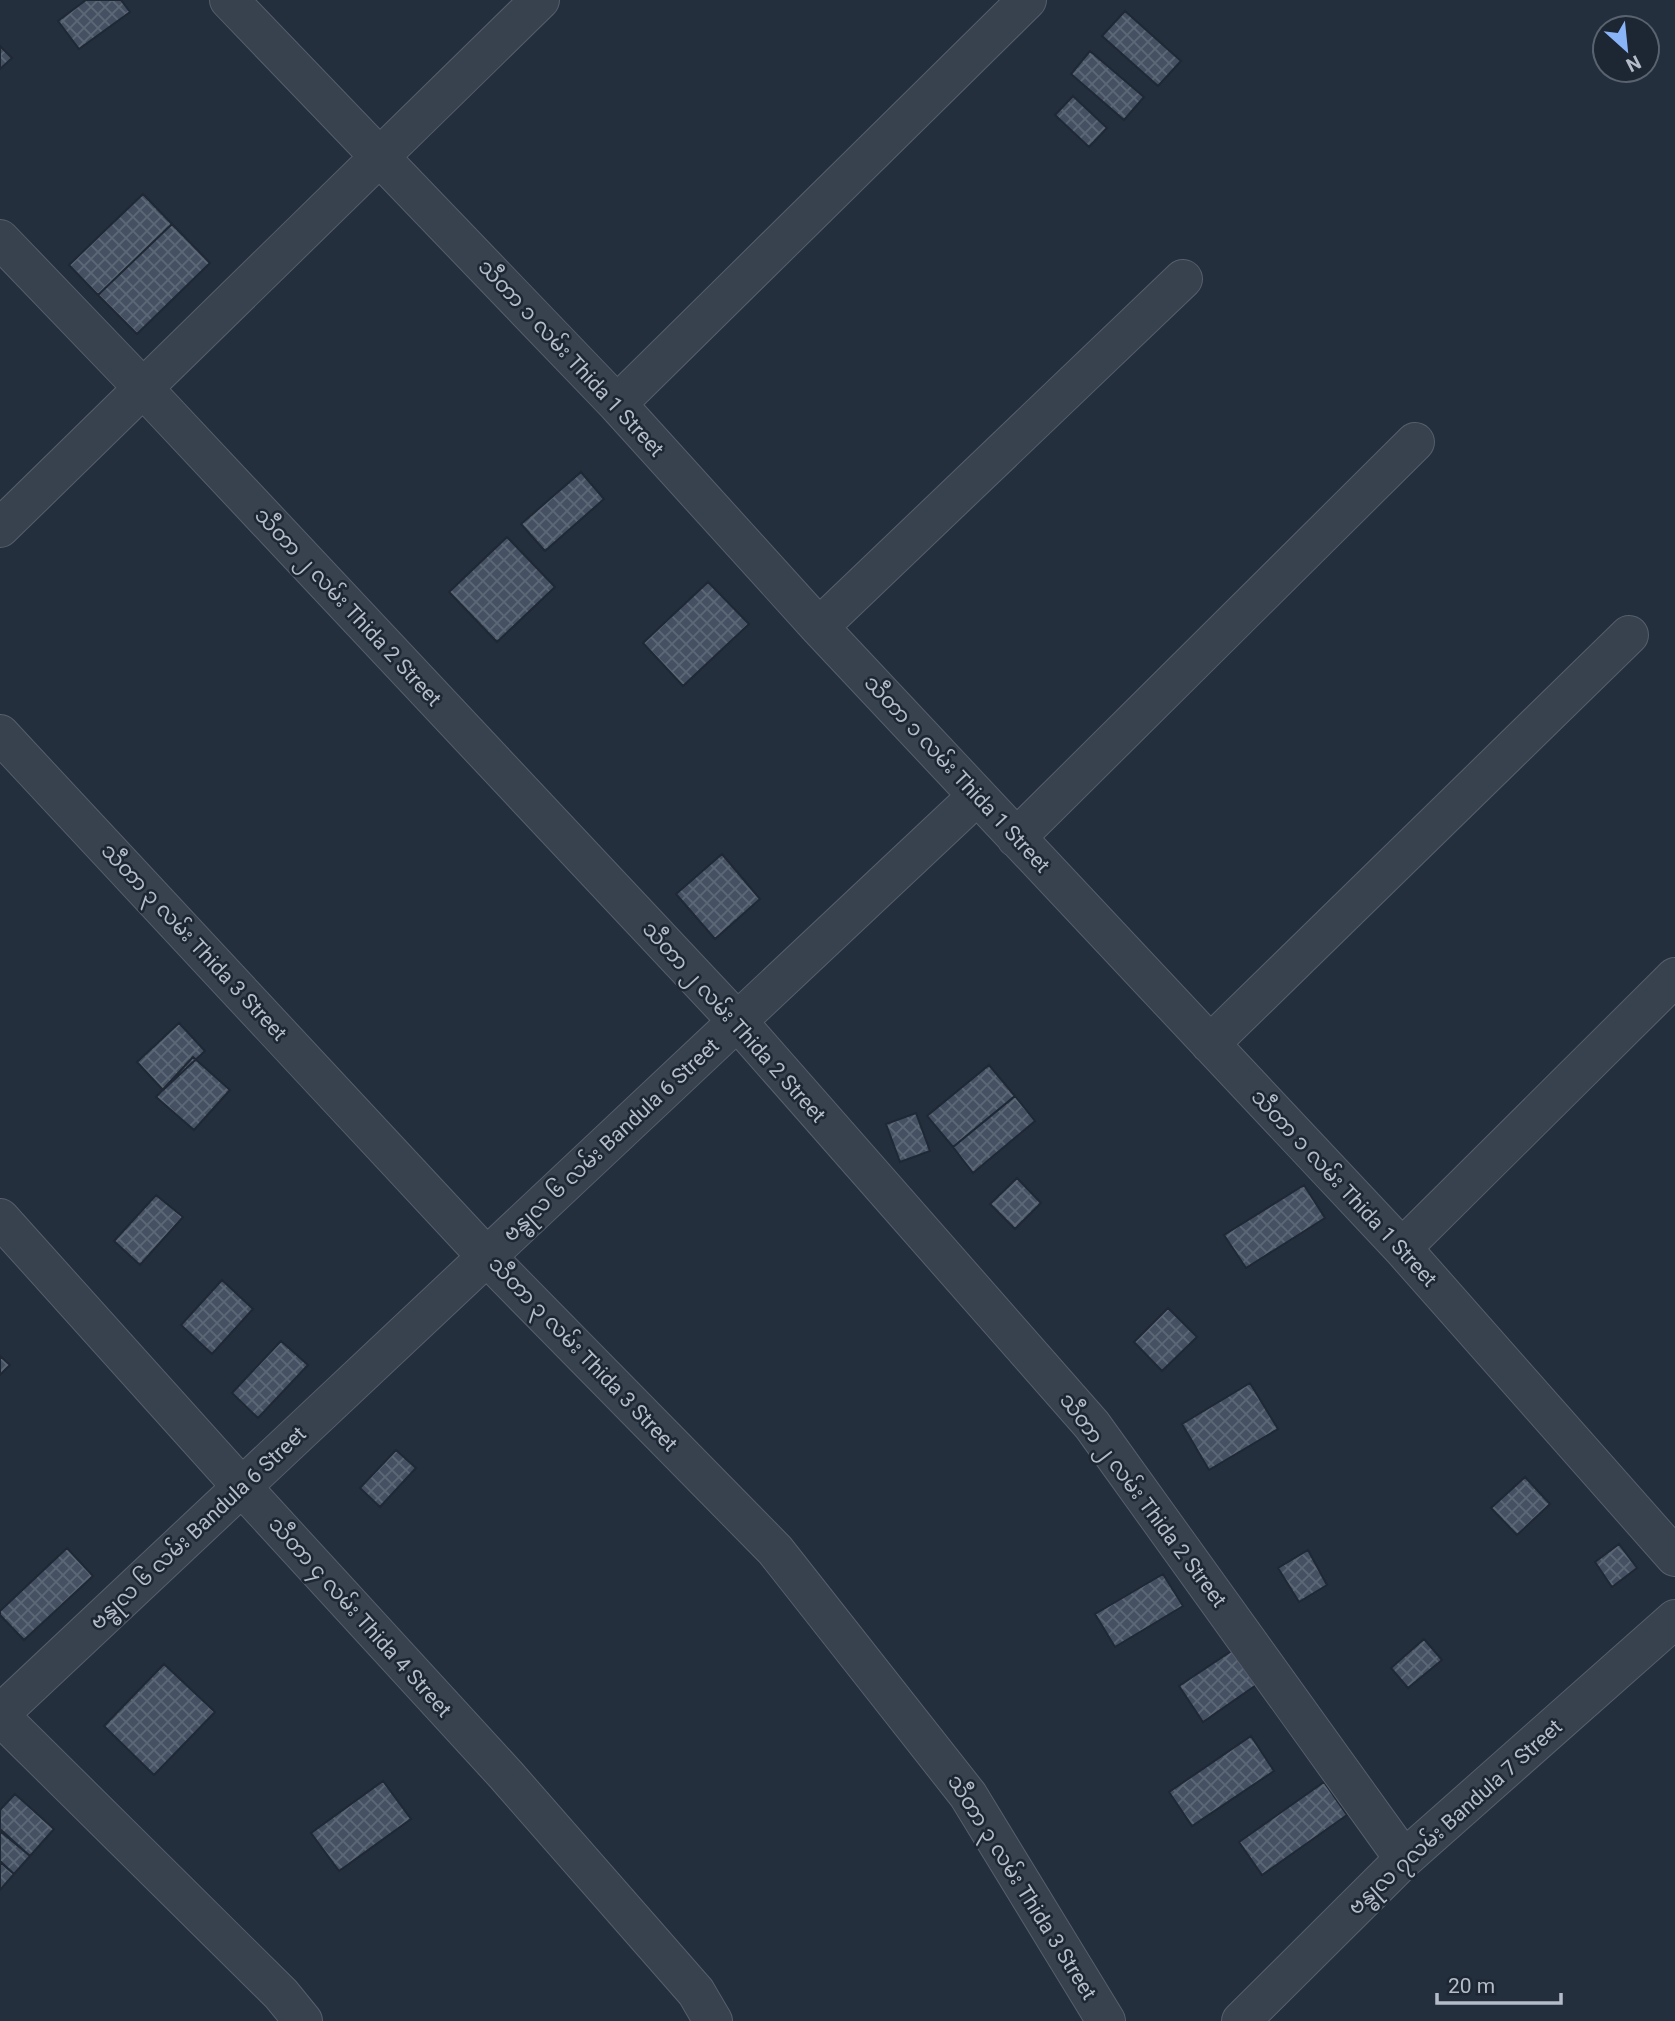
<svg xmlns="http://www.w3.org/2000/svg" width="1675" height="2021" font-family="Roboto,'Noto Sans Myanmar',sans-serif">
  <defs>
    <pattern id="building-cross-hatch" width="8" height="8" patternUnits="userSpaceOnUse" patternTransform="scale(1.75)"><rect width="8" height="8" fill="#455162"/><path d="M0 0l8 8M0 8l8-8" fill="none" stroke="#5d6877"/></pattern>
  </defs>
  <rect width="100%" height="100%" fill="#242f3e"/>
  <path fill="url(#building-cross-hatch)" stroke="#1f2835" stroke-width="2" d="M86 0H121L130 12 79 49 58 21Z
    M1125 11 1181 61 1158 86 1102 36Z
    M0 46 12 58 0 69Z
    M1090 51 1144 97 1124 120 1071 74Z
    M1073 96 1107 128 1089 147 1055 115Z
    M143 194 172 224 98 295 69 265Z
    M172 224 210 263 137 334 98 295Z
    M581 472 604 499 545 551 521 524Z
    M507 537 555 587 497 642 449 592Z
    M708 582 749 624 683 686 643 643Z
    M722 854 760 899 715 939 676 894Z
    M179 1023 205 1051 163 1090 137 1062Z
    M193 1057 230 1090 194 1130 156 1097Z
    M989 1065 1015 1096 953 1147 927 1116Z
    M1015 1096 1035 1121 973 1173 953 1147Z
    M916 1113 930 1151 900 1162 886 1124Z
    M1017 1178 1041 1203 1015 1229 990 1204Z
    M1304 1185 1325 1218 1246 1268 1224 1235Z
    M156 1195 183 1217 140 1265 114 1241Z
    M222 1280 253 1309 212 1354 181 1325Z
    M1168 1308 1197 1337 1162 1371 1134 1342Z
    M281 1341 308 1365 258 1418 232 1393Z
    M0 1356 10 1365 0 1375Z
    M1250 1383 1278 1429 1209 1470 1182 1424Z
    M396 1450 416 1468 380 1507 360 1488Z
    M1525 1477 1550 1504 1517 1535 1491 1508Z
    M1619 1544 1637 1568 1612 1587 1595 1562Z
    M67 1548 93 1576 24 1640 0 1615V1611Z
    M1308 1550 1327 1585 1299 1602 1278 1568Z
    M1163 1574 1183 1606 1115 1647 1095 1614Z
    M1424 1639 1442 1660 1408 1688 1391 1668Z
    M1236 1648 1259 1683 1203 1722 1179 1686Z
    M164 1664 215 1712 154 1775 104 1726Z
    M1251 1736 1274 1771 1192 1826 1169 1792Z
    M383 1781 411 1819 339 1871 311 1833Z
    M1324 1782 1347 1815 1262 1875 1239 1842Z
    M15 1794 54 1829 30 1856 0 1829V1810Z
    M0 1831 30 1856 14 1874 0 1862Z
    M0 1861 14 1874 0 1890Z"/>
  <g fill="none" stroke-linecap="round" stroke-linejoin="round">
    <g stroke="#565f6c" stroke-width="40">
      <path id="minor" d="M229 0 617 404 819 627 1402 1248 1675 1557
        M0 239 143 388 738 1022 1092 1425 1404 1859
        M617 404 1027 0
        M0 528 540 0
        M819 627 1183 279
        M0 734 487 1257 775 1550 968 1795 1106 2021
        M1016 838 1415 442
        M1210 1044 1629 635
        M0 1218 242 1487 506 1775 696 1992 713 2021
        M1402 1248 1675 977
        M0 1714 977 796
        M0 1716 281 1994 303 2021
        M1241 2021 1404 1859 1675 1619"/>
    </g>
    <use href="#minor" stroke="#38414e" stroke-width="38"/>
  </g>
  <g text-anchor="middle" stroke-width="5" stroke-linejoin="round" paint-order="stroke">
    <g font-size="21" fill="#b4bcc9" stroke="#1d2633">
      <text transform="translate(571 358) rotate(47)" y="7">သီတာ ၁ လမ်း Thida 1 Street</text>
      <text transform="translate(348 607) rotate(47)" y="7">သီတာ ၂ လမ်း Thida 2 Street</text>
      <text transform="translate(957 774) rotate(47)" y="7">သီတာ ၁ လမ်း Thida 1 Street</text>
      <text transform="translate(194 942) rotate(47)" y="7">သီတာ ၃ လမ်း Thida 3 Street</text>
      <text transform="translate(734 1022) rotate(48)" y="7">သီတာ ၂ လမ်း Thida 2 Street</text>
      <text transform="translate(611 1140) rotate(-43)" y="7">ဗန္ဓုလ ၆ လမ်း Bandula 6 Street</text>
      <text transform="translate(1344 1188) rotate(47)" y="7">သီတာ ၁ လမ်း Thida 1 Street</text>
      <text transform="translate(583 1354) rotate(46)" y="7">သီတာ ၃ လမ်း Thida 3 Street</text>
      <text transform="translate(1143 1500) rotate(53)" y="7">သီတာ ၂ လမ်း Thida 2 Street</text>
      <text transform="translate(198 1528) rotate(-43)" y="7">ဗန္ဓုလ ၆ လမ်း Bandula 6 Street</text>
      <text transform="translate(360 1617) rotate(48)" y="7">သီတာ ၄ လမ်း Thida 4 Street</text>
      <text transform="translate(1455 1817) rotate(-42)" y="7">ဗန္ဓုလ ၇လမ်း Bandula 7 Street</text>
      <text transform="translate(1022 1887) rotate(58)" y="7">သီတာ ၃ လမ်း Thida 3 Street</text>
    </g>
  </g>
  <g transform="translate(1626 49) rotate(153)"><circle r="33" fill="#1d2633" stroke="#59626f" stroke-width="2"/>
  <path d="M0-5L12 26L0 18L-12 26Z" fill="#8ab4f8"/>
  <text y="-10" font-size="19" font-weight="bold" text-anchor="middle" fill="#b4bcc9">N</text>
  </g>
  <path d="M1437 1993v10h124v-10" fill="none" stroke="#b4bcc9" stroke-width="3.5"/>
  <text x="1448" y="1993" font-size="21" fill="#b4bcc9" stroke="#1d2633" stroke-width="5" paint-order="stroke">20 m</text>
</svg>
